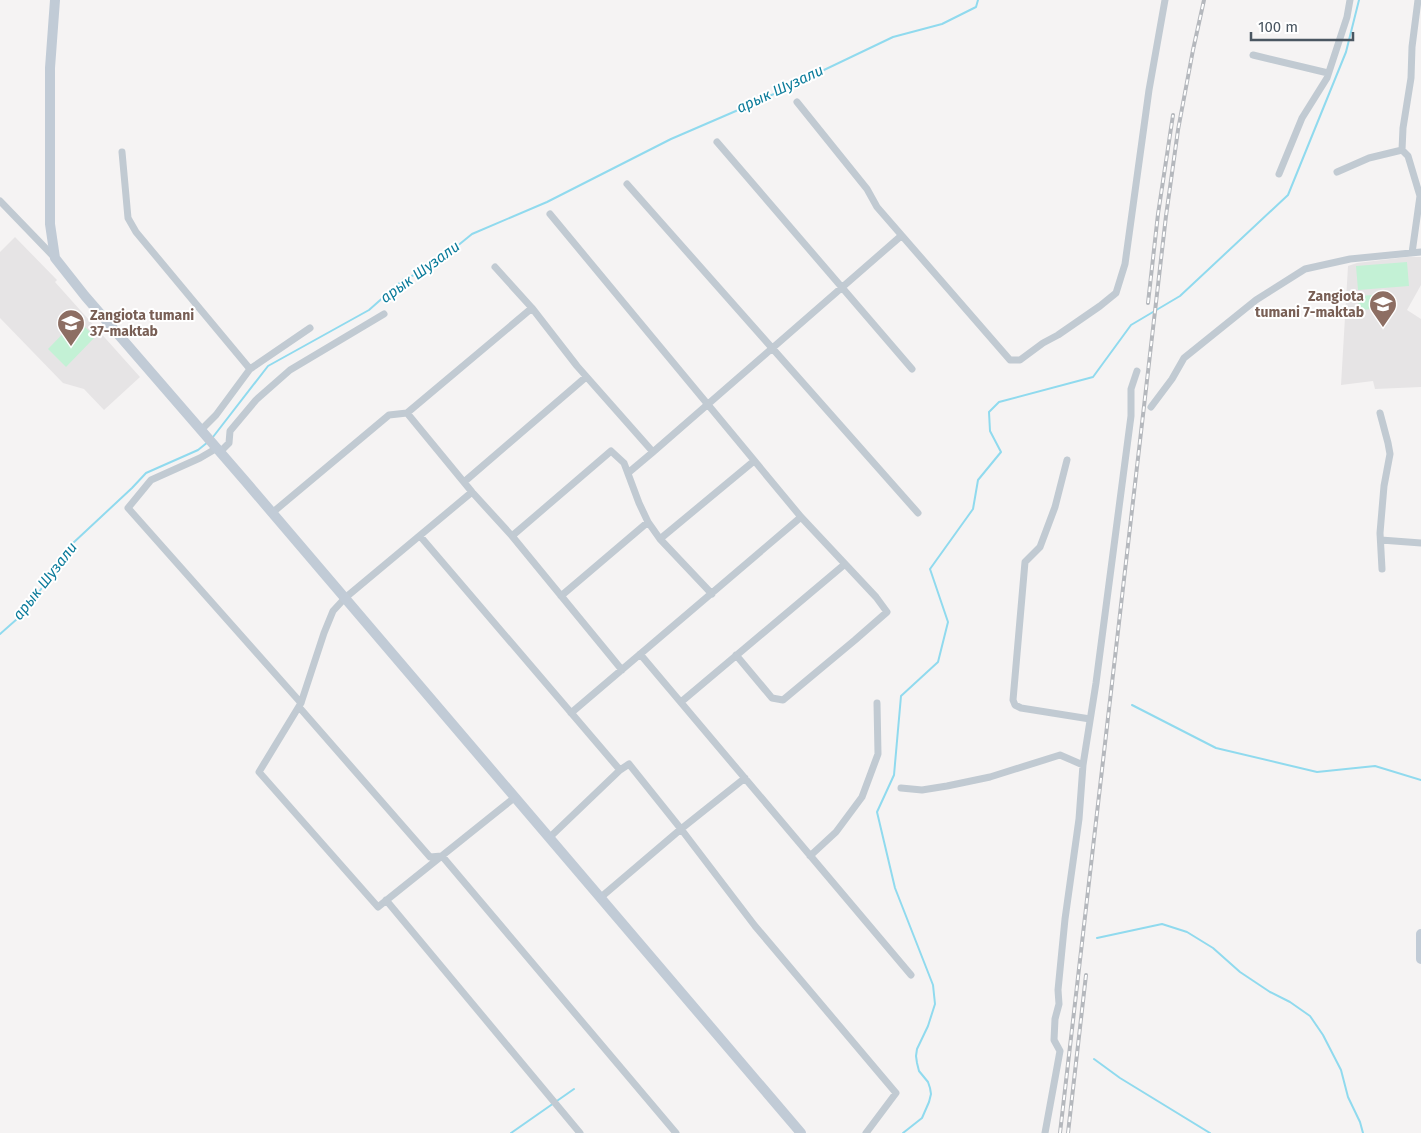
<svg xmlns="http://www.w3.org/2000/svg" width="1421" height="1133" font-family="'Fira Sans',sans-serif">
  <rect width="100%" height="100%" fill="#f5f3f3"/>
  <path fill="#e6e4e5" d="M15 237 57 280 55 282 140 377 104 410 84 389 63 383 0 318V252Z
    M1407 257H1421V285L1407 310 1421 319V387L1375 389 1373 381 1341 385 1348 266 1357 263Z"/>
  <path fill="#c3f1d5" d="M1407 262 1409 286 1358 290 1356 266Z
    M1387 294 1388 308 1359 310 1358 296Z
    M77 319 95 337 66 367 48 349Z"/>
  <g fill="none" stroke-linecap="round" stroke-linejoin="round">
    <path stroke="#90daee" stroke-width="2" d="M213 437 268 366 369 310 404 279 429 269 472 234 547 202 671 139 759 101 893 37 942 24 976 7 978 0
      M0 634 26 611 72 544 132 488 146 473 198 450 208 442
      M1132 705 1216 748 1317 772 1375 766 1421 780
      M1097 938 1162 924 1187 932 1213 948 1240 972 1270 992 1290 1002 1310 1016 1323 1035 1341 1070 1348 1097 1360 1122 1363 1133
      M1094 1059 1120 1078 1210 1133
      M511 1133 574 1089
      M903 1133 922 1118 929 1102 931 1094 930 1088 928 1082 919 1071 917 1063 916 1056 917 1049 928 1026 935 1004 933 985 895 888 877 812 894 775 901 696 938 662 948 622 930 569 973 509 978 480 1001 452 990 431 989 412 999 402 1093 377 1131 325 1180 296 1288 195 1346 52 1359 0"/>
    <path stroke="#c1cad2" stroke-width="7" d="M1253 55 1328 73
      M797 102 867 189 877 207 1010 360H1020L1043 343 1058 335 1100 306 1116 293 1125 264 1149 90 1165 0
      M717 142 912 369
      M122 152 128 218 136 232 250 369
      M1337 172 1369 158 1402 150
      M1279 174 1302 118 1327 78 1347 17 1350 0
      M627 184 918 513
      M0 201 55 258
      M550 214 801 517 876 597 887 612 855 640 783 700 772 698 736 655
      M1412 253 1420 196 1408 156 1402 150 1403 128 1411 78 1412 47 1418 0
      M495 267 532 308 577 366 653 452
      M1151 407 1172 379 1184 358 1256 300 1305 269 1350 259 1421 252
      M407 413 472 492 512 536 622 670
      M1380 413 1388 443 1390 454 1384 486 1380 533 1382 569
      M201 430 216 415 250 369 310 328
      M217 448 200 458 151 480 128 508 301 703
      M220 452 229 443 230 431 256 400 290 370 384 314
      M1067 460 1055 507 1040 547 1025 562 1013 700 1015 705 1021 708 1090 719
      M628 473 653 452 901 236
      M464 482 586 377
      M472 492 345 598 333 611 324 633 301 703 259 772 378 907 514 798
      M272 513 389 415 407 413 532 308
      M420 536 620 770
      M512 536 611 451 624 463 639 503 648 522 660 539 712 594
      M660 539 754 461
      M1381 540 1421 543
      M561 596 648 522
      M640 654 911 975
      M681 702 845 564
      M299 707 430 857 442 856 676 1133
      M571 713 801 517
      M901 788 922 790 947 786 990 777 1060 755 1083 765
      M549 838 620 770 629 764 681 829 755 926 896 1093 866 1133
      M810 856 836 832 862 797 878 754 877 703
      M600 898 681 829 745 778
      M386 900 580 1133
      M1045 1133 1060 1051 1054 1040 1055 1019 1059 1004 1058 990 1065 919 1079 819 1083 765 1096 683 1131 416V389L1137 371"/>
    <path stroke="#c1cbd6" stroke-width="10" d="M55 0 50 68V224L55 258 85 296 246 482 801 1133
      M1421 934V959"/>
    <g stroke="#b5b8bd" stroke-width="4">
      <path id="rail" d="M1148 303 1158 214 1173 115
        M1060 1133 1166 216 1178 130 1193 50 1204 0
        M1068 1133 1086 975"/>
    </g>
    <use href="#rail" stroke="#fff" stroke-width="2" stroke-dasharray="5.5" stroke-linecap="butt"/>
  </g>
  <defs>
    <g id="school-pin" transform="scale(1.4375)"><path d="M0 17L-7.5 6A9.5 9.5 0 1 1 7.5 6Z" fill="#8d6e63" stroke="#fff"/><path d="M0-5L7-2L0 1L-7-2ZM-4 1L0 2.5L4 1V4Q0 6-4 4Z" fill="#fff"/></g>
  </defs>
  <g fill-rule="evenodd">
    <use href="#school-pin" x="1383" y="304"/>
    <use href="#school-pin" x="71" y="323"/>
  </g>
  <g text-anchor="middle" stroke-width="4" stroke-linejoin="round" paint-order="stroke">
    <g font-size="14" font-weight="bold" fill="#785e54" stroke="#fff" text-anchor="end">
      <text x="1364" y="301">Zangiota<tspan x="1364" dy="16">tumani 7-maktab</tspan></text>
      <text x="90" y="320" text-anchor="start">Zangiota tumani<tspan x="90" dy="16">37-maktab</tspan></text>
    </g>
    <g font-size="15" font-style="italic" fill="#0c7c9b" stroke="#fff">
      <text transform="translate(780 89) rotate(-25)" y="5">арык Шузали</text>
      <text transform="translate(420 272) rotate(-36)" y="5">арык Шузали</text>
      <text transform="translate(45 581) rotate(-52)" y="5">арык Шузали</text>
    </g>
  </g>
  <path d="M1251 32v8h102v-8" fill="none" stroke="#4a5661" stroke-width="2.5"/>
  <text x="1258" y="32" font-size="15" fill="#4a5661" stroke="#ffffff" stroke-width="4" paint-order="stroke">100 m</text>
</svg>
